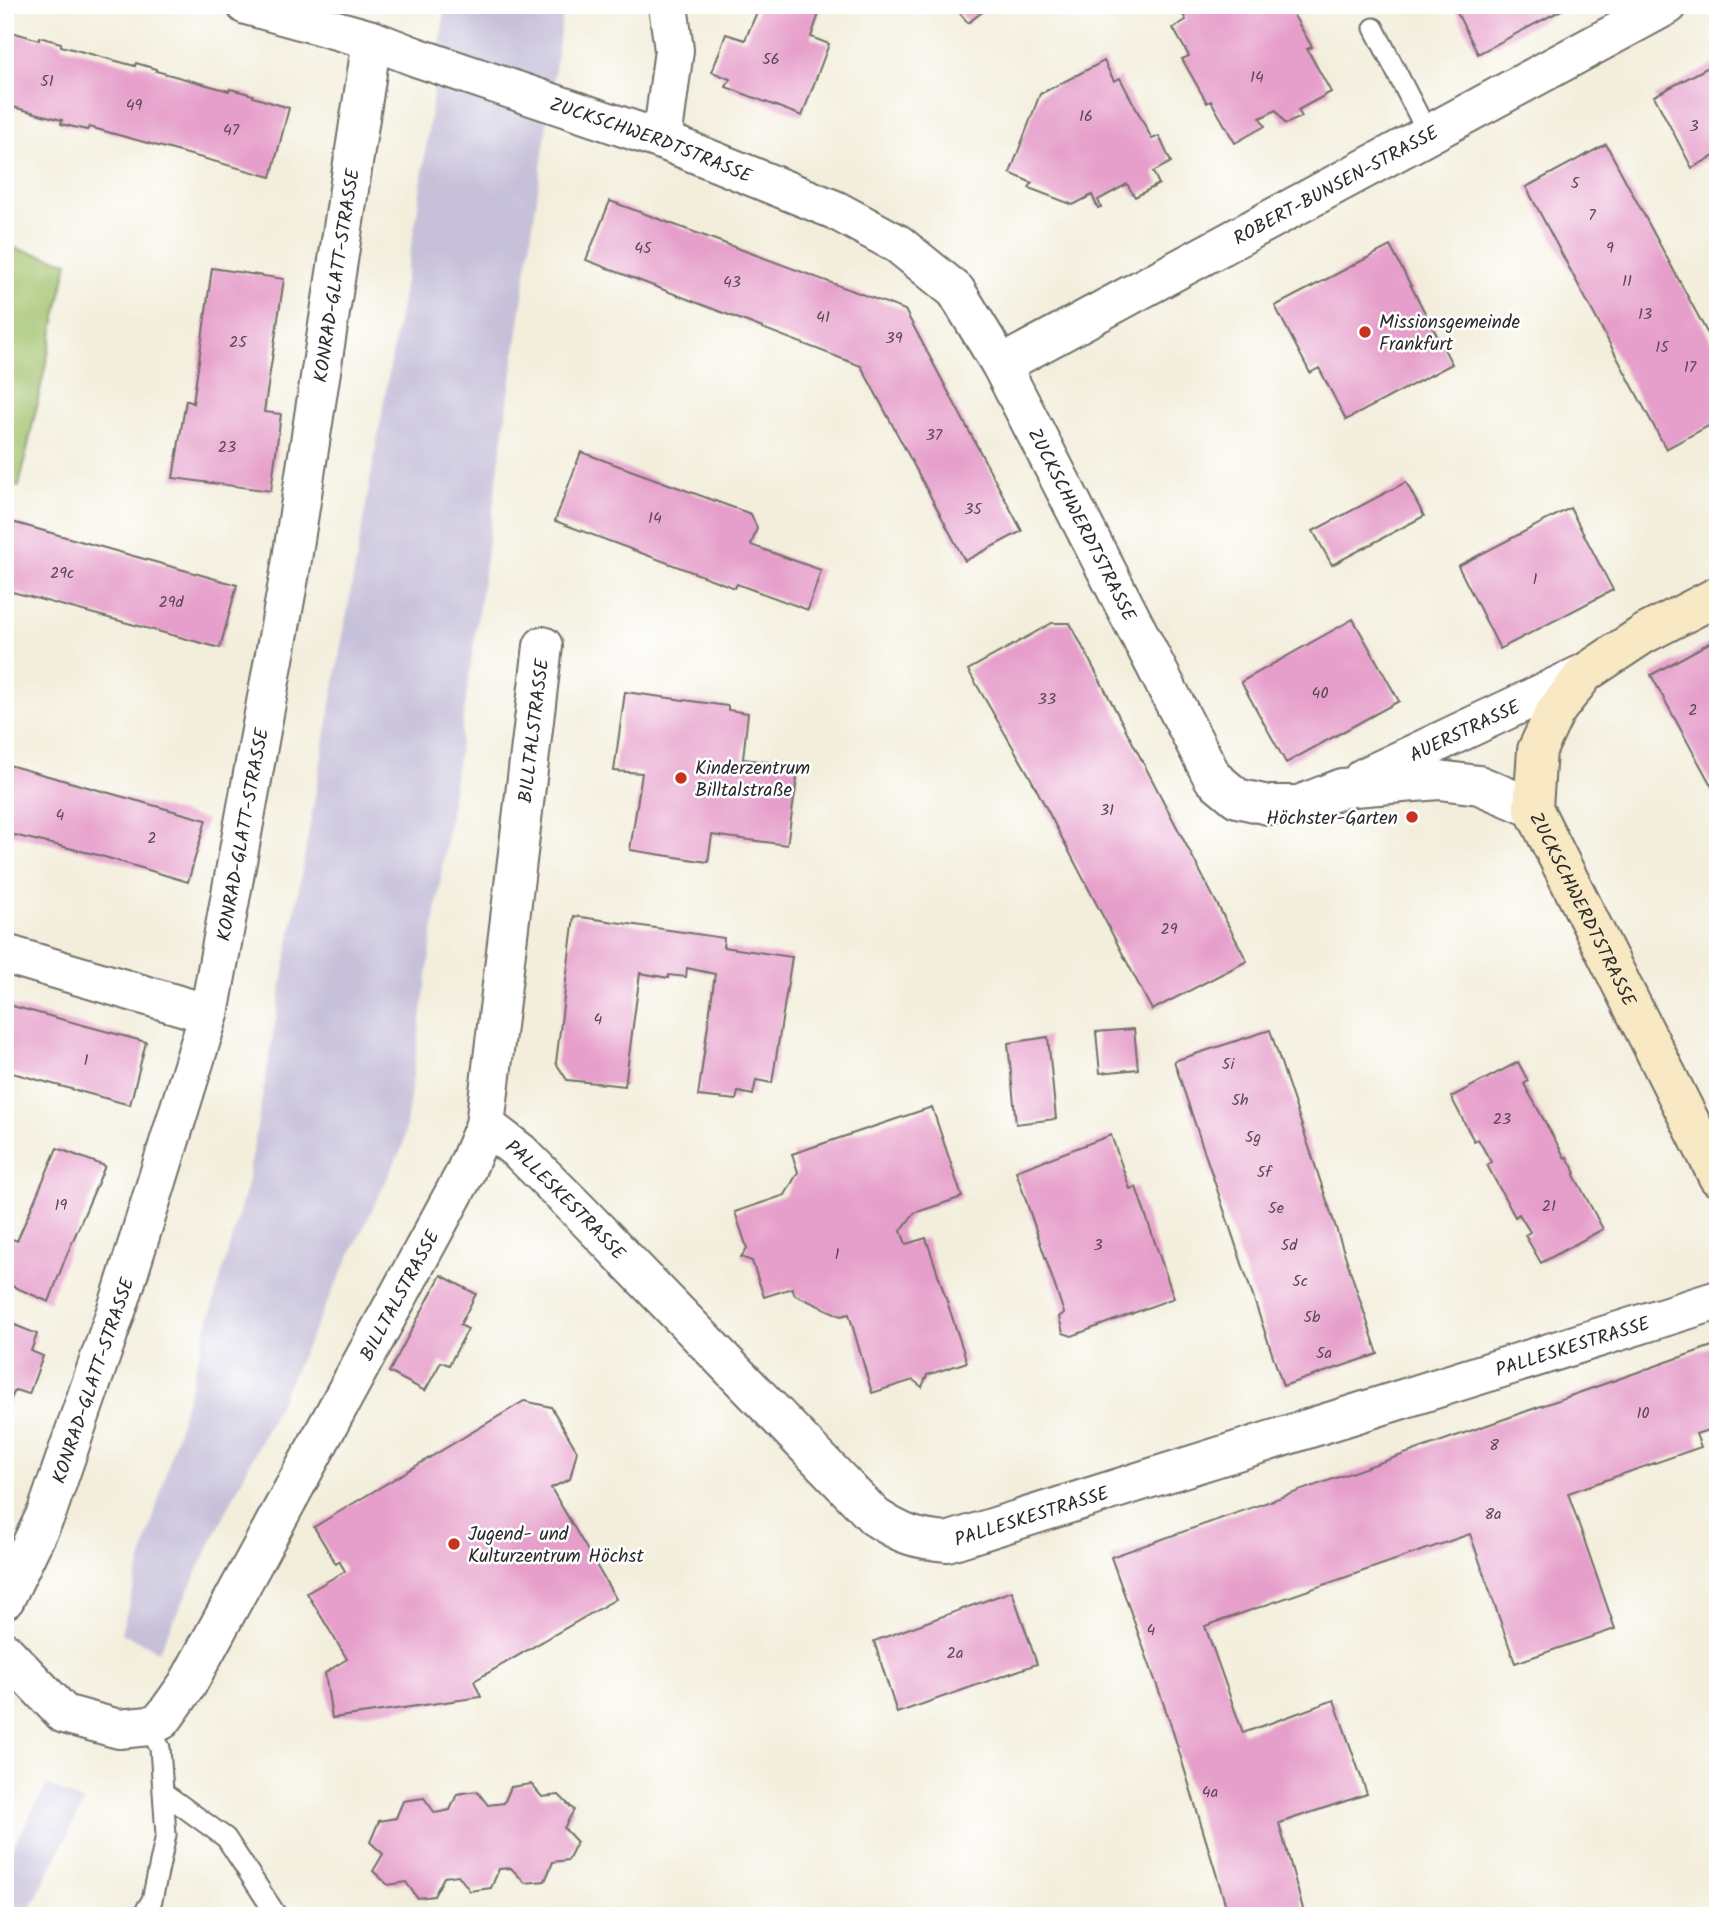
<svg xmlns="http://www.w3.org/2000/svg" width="1723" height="1921" font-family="Kalam,sans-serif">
  <rect width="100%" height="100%" fill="#fff"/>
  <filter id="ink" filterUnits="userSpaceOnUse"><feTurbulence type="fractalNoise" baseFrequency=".0143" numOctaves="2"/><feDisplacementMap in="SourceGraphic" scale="14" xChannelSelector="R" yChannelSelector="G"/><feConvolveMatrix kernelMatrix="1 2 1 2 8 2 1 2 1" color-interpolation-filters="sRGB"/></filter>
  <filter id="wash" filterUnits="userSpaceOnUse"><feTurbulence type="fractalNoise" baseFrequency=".00686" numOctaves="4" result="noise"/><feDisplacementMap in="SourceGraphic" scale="28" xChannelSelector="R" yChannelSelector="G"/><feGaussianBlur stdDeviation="1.57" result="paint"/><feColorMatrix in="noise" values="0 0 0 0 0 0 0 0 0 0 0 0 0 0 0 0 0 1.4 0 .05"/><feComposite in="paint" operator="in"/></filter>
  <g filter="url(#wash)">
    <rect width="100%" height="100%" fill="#f3eedc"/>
    <path fill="#c6c0d9" d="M445 5H564L403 1146 159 1651 121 1633 247 1184 418 207Z
      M47 1785 84 1802 27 1916H5V1861Z"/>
    <path fill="#a0c16a" stroke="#66764a" stroke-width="2" d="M5 246 68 262 19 487 5 483Z"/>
    <g id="blocks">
      <path fill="#e69fca" d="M760 5H822L811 37 829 44 802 116 726 87 730 79 712 72 726 34 745 40Z
        M953 5H991L968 23Z
        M1185 5H1288L1312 47 1307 49 1331 92 1298 110 1302 117 1285 124 1276 110 1260 118 1265 126 1235 143 1211 101 1207 103 1182 59 1189 56 1173 28 1186 20 1179 8Z
        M1453 5H1571L1478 54Z
        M5 30 39 40V37L61 43V46L135 66 136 63 156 69V71L229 91 230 89 253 95V97L289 108 271 177 89 127 87 130 61 124 62 120 5 105Z
        M1104 61 1114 81 1120 78 1152 139 1159 136 1171 162 1153 172 1159 184 1135 197 1127 184 1098 200 1101 207 1098 208 1092 195 1073 205 1029 188 1032 183 1010 173 1040 94Z
        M1718 62V154L1692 168 1654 96Z
        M1606 144 1718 353V421L1666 449 1526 187Z
        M610 201 905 310 1022 531 965 561 861 366 586 260Z
        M1390 246 1452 364 1346 420 1319 368 1310 373 1275 306Z
        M212 268 284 279 264 412 281 414 271 491 173 478 186 400 193 403Z
        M581 452 751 514 757 528 751 545 821 570 808 610 737 584 735 588 555 521Z
        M1406 482 1424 516 1332 565 1313 531Z
        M1570 508 1613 590 1500 649 1458 566Z
        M5 520 237 585 220 648 5 590Z
        M1353 619 1399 701 1286 763 1241 682Z
        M1052 623H1070L1247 961 1152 1010 1029 775 968 670Z
        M1718 638V798L1651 675Z
        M625 692 728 706V710L748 713 743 759 799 766 787 845 712 835 708 862 630 850 642 773 614 771Z
        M5 764 206 820 188 882 98 855 5 833Z
        M574 916 724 938 723 947 792 957 772 1083 756 1080 753 1095 738 1092 736 1100 698 1096 715 974 687 968 686 977 669 975V978L640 973 625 1086 567 1080 556 1063Z
        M5 1004 146 1042 130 1105 5 1071Z
        M1134 1029 1138 1069 1100 1073 1096 1032Z
        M1270 1030 1378 1354 1283 1386 1174 1061Z
        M1048 1037 1056 1119 1016 1124 1008 1043Z
        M1518 1062 1528 1081 1524 1084 1565 1158 1567 1157 1576 1173 1574 1175 1603 1229 1541 1263 1525 1235 1530 1232 1519 1214 1515 1217 1487 1165 1491 1162 1478 1139 1474 1141 1451 1097Z
        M932 1107 962 1197 914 1213 901 1231 906 1244 926 1238 967 1362 927 1375 922 1387 913 1380 872 1393 849 1314 841 1316 795 1295 792 1288 764 1297 752 1261 741 1257 747 1248 735 1212 785 1195 798 1172 792 1154Z
        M1111 1135 1130 1189 1136 1187 1174 1298 1072 1336 1063 1333 1059 1317 1064 1313 1016 1171Z
        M57 1148 105 1166 65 1259 49 1302 5 1283V1236L17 1241Z
        M441 1275 476 1294 460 1325 468 1329 449 1365 441 1362 425 1391 389 1372Z
        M5 1321 37 1334 31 1351 43 1356 29 1394 15 1390 8 1405 5 1404Z
        M1718 1344V1434L1715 1428 1696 1434 1701 1447 1568 1493 1615 1629 1515 1663 1470 1534 1205 1626 1243 1733 1334 1700 1367 1794 1279 1823 1305 1916H1229L1170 1722 1111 1557Z
        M524 1401 551 1407 577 1451 570 1479 551 1488 616 1599 474 1681 481 1697 332 1718 325 1673 347 1659 307 1593 345 1571 339 1561 336 1564 314 1527Z
        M1012 1591 1037 1664 897 1713 874 1641Z
        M531 1784 542 1797 559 1795 574 1810 564 1828 577 1842 568 1860 553 1862 545 1881 525 1883 511 1868 499 1869 491 1888 470 1891 458 1875 444 1877 434 1896 417 1898 406 1882 388 1885 373 1871 383 1854 370 1842 379 1821 396 1818 403 1801 424 1798 435 1813 450 1810 457 1794 477 1791 488 1805 504 1803 511 1787Z"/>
    </g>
  </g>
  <g filter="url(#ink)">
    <use href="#blocks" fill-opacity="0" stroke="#716f69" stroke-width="2"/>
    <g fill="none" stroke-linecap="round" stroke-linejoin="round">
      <g stroke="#716f69" stroke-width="23">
        <path id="service" d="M1374 28 1428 134
          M164 1793 226 1838 277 1916
          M142 1916 152 1900 166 1835 160 1748 149 1726"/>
      </g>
      <g stroke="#716f69" stroke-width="42">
        <g id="minor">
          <path id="s1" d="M246 5 372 40 416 57 662 140 835 210 898 244 956 291 1001 365 1213 778 1237 798 1268 805H1299L1342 788 1439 780 1479 785 1533 808"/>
          <path d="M662 140 674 50 668 5"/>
          <path id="s2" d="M1001 365 1668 5"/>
          <path id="s3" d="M1363 778 1585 673"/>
          <path d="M5 954 209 1014"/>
          <path id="s4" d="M485 1125 520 1152 577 1209 875 1517C903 1535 915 1539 947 1542L1718 1300"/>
          <path id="s5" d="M5 1599 47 1512 122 1294 209 1014 290 572 372 40"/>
          <path id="s6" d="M5 1652 64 1714 119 1729 149 1726 162 1720 187 1685 464 1175 485 1125 543 646"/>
        </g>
      </g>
      <g stroke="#716f69" stroke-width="42">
        <g id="secondary">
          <path id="s7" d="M1718 596 1644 634 1585 673 1555 712 1537 750 1533 808 1718 1177"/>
        </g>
      </g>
      <use href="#service" stroke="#fff" stroke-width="19"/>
      <use href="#minor" stroke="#fff" stroke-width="38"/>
      <use href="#secondary" stroke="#f8e8c3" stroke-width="38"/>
    </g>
  </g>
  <g fill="#c8321e" stroke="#fff" stroke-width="2.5">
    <circle cx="1365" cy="332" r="7"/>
    <circle cx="681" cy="778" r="7"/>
    <circle cx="1412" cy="817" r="7"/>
    <circle cx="454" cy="1544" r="7"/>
  </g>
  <g text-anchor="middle" stroke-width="5" stroke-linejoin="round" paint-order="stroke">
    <g font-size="16" fill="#5a4853">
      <text x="771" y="64">56</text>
      <text x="1257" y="82">14</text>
      <text x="47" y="86">51</text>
      <text x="134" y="110">49</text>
      <text x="1086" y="121">16</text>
      <text x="1694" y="131">3</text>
      <text x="231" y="135">47</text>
      <text x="1575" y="188">5</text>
      <text x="1592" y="220">7</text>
      <text x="643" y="253">45</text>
      <text x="1610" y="253">9</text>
      <text x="1627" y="286">11</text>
      <text x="732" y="287">43</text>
      <text x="1645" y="319">13</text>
      <text x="823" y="322">41</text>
      <text x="894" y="343">39</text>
      <text x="238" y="347">25</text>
      <text x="1662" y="352">15</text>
      <text x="1690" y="372">17</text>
      <text x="934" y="440">37</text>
      <text x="227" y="452">23</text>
      <text x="973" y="514">35</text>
      <text x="655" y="523">14</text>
      <text x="62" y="578">29c</text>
      <text x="1535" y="584">1</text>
      <text x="171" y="607">29d</text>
      <text x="1320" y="698">40</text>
      <text x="1047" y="704">33</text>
      <text x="1693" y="715">2</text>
      <text x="1107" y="815">31</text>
      <text x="60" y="820">4</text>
      <text x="152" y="843">2</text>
      <text x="1169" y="934">29</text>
      <text x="598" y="1024">4</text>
      <text x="86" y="1065">1</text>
      <text x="1228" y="1069">5i</text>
      <text x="1240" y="1105">5h</text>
      <text x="1502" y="1124">23</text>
      <text x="1253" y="1142">5g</text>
      <text x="1264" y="1177">5f</text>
      <text x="61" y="1210">19</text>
      <text x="1549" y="1211">21</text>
      <text x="1276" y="1213">5e</text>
      <text x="1098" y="1250">3</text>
      <text x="1289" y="1250">5d</text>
      <text x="837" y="1259">1</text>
      <text x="1300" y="1286">5c</text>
      <text x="1312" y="1322">5b</text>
      <text x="1324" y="1358">5a</text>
      <text x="1643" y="1418">10</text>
      <text x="1494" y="1450">8</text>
      <text x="1493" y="1519">8a</text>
      <text x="1151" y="1635">4</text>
      <text x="955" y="1658">2a</text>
      <text x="1210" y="1797">4a</text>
    </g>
    <g font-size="19" fill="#2b2b2b" stroke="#fff">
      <text dy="7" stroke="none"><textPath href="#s1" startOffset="427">ZUCKSCHWERDTSTRASSE</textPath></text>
      <text dy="7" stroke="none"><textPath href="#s2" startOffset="380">ROBERT-BUNSEN-STRASSE</textPath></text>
      <text dy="7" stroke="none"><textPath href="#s5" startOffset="1370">KONRAD-GLATT-STRASSE</textPath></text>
      <text dy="7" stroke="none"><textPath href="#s1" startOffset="1036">ZUCKSCHWERDTSTRASSE</textPath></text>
      <text dy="7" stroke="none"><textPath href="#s3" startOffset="112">AUERSTRASSE</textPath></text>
      <text dy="7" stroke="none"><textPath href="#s6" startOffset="1262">BILLTALSTRASSE</textPath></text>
      <text dy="7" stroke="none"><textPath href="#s5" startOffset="803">KONRAD-GLATT-STRASSE</textPath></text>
      <text dy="7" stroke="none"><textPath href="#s7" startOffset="416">ZUCKSCHWERDTSTRASSE</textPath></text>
      <text dy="7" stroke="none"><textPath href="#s4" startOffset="110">PALLESKESTRASSE</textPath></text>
      <text dy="7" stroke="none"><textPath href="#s6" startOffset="674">BILLTALSTRASSE</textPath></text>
      <text dy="7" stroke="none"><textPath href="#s4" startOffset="1286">PALLESKESTRASSE</textPath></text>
      <text dy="7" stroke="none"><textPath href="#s5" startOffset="236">KONRAD-GLATT-STRASSE</textPath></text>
      <text dy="7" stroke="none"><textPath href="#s4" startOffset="719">PALLESKESTRASSE</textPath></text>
    </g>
    <g font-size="19" fill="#2b2b2b" stroke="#fff" text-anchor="start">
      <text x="1379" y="328">Missionsgemeinde<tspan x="1379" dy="22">Frankfurt</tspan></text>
      <text x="695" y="774">Kinderzentrum<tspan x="695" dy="22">Billtalstraße</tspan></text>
      <text x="1398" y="824" text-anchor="end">Höchster-Garten</text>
      <text x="468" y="1540">Jugend- und<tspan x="468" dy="22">Kulturzentrum Höchst</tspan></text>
    </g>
  </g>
  <rect width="1723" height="1921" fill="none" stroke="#fff" stroke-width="28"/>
</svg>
